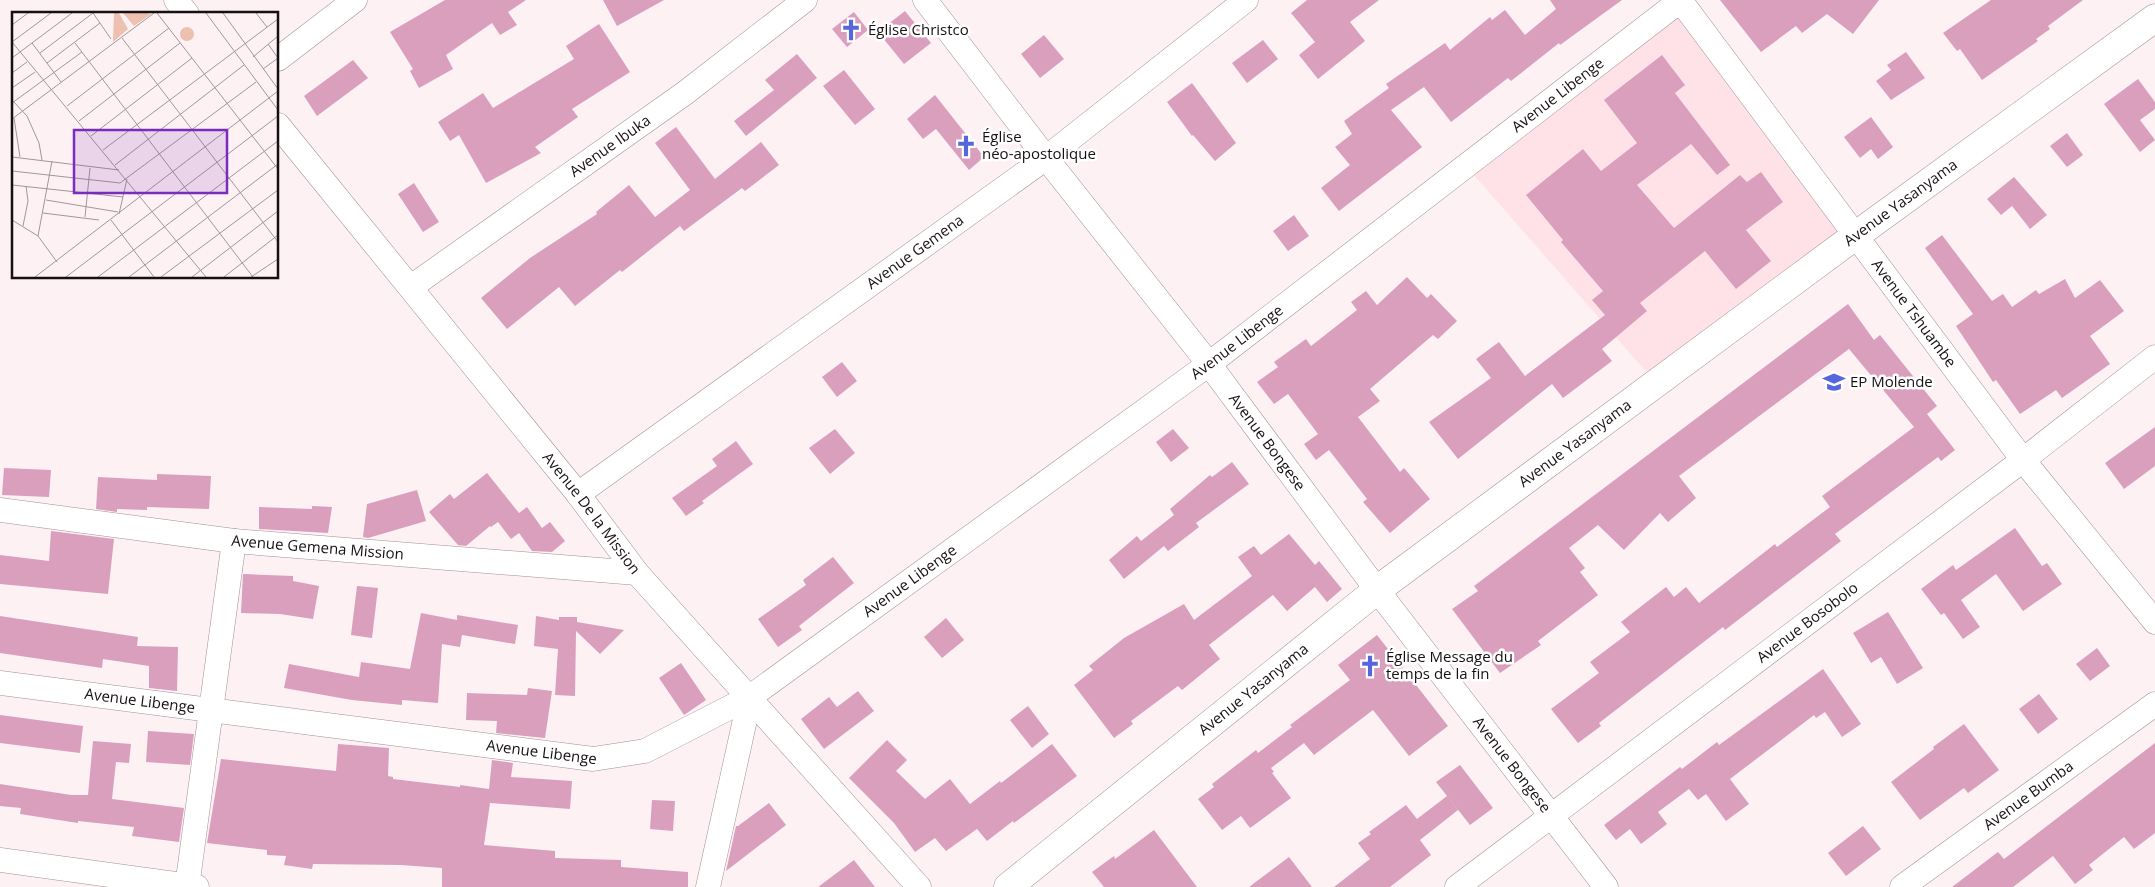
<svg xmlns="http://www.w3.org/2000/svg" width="2155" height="887" font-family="'Open Sans',sans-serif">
  <rect width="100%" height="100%" fill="#fdf1f3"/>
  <path fill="#ffe2e8" d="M1680 1 1855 236 1656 383 1466 166Z"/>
  <path fill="#db9fbe" d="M445 0H526L508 12 517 25 500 35 492 23 446 55 453 69 419 88 410 71 413 69 390 32Z
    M603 0H664L617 26Z
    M1307 0H1379L1350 22 1365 41 1318 79 1299 55 1315 42 1291 13Z
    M1550 0H1622L1560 45 1559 43 1511 81 1508 78 1451 122 1424 87 1391 110 1422 147 1339 211 1321 188 1350 165 1335 147 1352 134 1344 121 1389 88 1386 84 1445 43 1450 50 1490 17 1492 20 1505 10 1525 35 1556 9Z
    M1720 0H1879L1853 34 1827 14 1802 33 1796 26 1761 52Z
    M1991 0H2083L2048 26 2050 29 2036 39 2038 41 1982 80 1960 49 1957 51 1943 33Z
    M905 11 931 43 904 64 878 32Z
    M854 12 868 30 847 47 832 29Z
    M599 24 630 72 572 109 578 117 535 147 541 153 486 183 459 135 450 141 438 122 483 93 493 108 574 59 566 46Z
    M1044 35 1064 59 1040 78 1021 54Z
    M1263 40 1278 59 1247 83 1232 63Z
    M1906 52 1925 78 1891 100 1876 81 1891 70 1887 65Z
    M797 54 817 78 746 136 734 121 774 90 765 80Z
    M1662 55 1685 85 1675 93 1730 165 1717 175 1691 144 1637 185 1674 228 1740 175 1747 182 1761 172 1783 202 1746 230 1771 261 1736 289 1705 251 1640 303 1647 311 1602 349 1612 361 1563 398 1552 384 1458 459 1429 422 1491 378 1476 359 1499 342 1525 376 1605 315 1592 300 1603 291 1561 242 1563 240 1526 195 1583 149 1601 171 1637 143 1604 100Z
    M353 60 368 78 317 116 304 96Z
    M844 70 875 109 855 125 823 86Z
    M2138 79 2155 102V109L2140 120 2155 140 2140 152 2104 104Z
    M1192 83 1236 143 1215 161 1193 135 1192 136 1167 102Z
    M935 95 984 157 969 170 936 129 923 139 907 119Z
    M1871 117 1893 147 1878 159 1871 149 1860 158 1844 137Z
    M676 127 715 179 761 142 779 165 745 191 742 188 684 231 680 226 622 272 620 270 575 306 559 287 507 329 481 298 530 258 597 214 596 212 629 185 655 217 690 190 655 143Z
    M2067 133 2083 155 2067 167 2050 146Z
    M2014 177 2047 215 2030 229 2012 206 2001 215 1987 199Z
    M414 183 439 222 423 232 398 194Z
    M1294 215 1309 236 1288 251 1273 231Z
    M1942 235 1992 301 2003 294 2012 307 2036 290 2039 294 2065 279 2075 298 2100 280 2124 311 2090 336 2110 364 2062 398 2056 390 2020 414 1996 380 1993 382 1956 326 1973 314 1925 248Z
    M1407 277 1427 298 1431 294 1457 321 1438 339 1433 335 1370 389 1380 401 1358 417 1400 472 1404 468 1430 499 1390 533 1363 502 1367 499 1329 450 1316 460 1304 444 1318 434 1288 394 1274 404 1257 382 1278 367 1274 362 1306 339 1311 346 1357 310 1351 302 1366 291 1377 305Z
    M1848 304 1874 340 1880 335 1937 406 1927 414 1955 450 1941 461 1938 457 1835 534 1841 541 1725 630 1723 627 1599 723 1601 726 1578 743 1551 709 1599 673 1590 662 1630 632 1621 622 1666 587 1674 597 1686 587 1699 603 1775 544 1777 547 1830 507 1822 496 1914 427 1849 349 1679 476 1696 498 1668 522 1660 513 1624 550 1598 525 1569 548 1585 568 1580 572 1598 595 1538 641 1541 645 1500 673 1452 609 1478 591 1474 586Z
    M842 362 857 381 837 397 822 377Z
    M2155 427V466L2124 489 2105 463Z
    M835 429 855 453 830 474 809 448Z
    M1173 429 1189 448 1171 462 1156 442Z
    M736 441 753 464 702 501 704 503 686 516 672 498 717 466 712 459Z
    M1232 462 1249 484 1196 523 1199 527 1168 551 1164 546 1124 579 1109 560 1137 536 1141 541 1174 515 1170 509 1210 475 1212 477Z
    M4 468 51 470 49 497 2 495Z
    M487 473 519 513 527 507 542 528 550 522 565 541 552 552 532 551 519 533 511 539 498 522 491 527 490 526 466 546 458 545 429 512 450 494 454 499Z
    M157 474 211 476 209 509 147 507V510L117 509V512L96 509 98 477 157 480Z
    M417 490 426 521 368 538 363 537 367 504Z
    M312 506 332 507 328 533 259 529V507L312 509Z
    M2015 528 2042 566 2047 563 2062 584 2023 611 1996 574 1961 600 1980 627 1963 639 1944 613 1941 615 1921 589 1953 565 1956 570Z
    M51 531 114 539 108 594 0 584V555L49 561Z
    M1289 534 1315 565 1319 561 1342 589 1327 602 1315 587 1287 611 1273 595 1209 645 1220 659 1182 690 1178 686 1131 721 1133 724 1114 738 1074 685 1093 670 1089 666 1124 638 1184 604 1194 620 1252 576 1238 557 1254 546 1261 555Z
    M833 557 854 583 799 626 802 630 778 647 758 619 806 585 803 580Z
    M243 574 293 576V581L319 586 313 619 280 614 241 613Z
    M357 586 378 588 372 638 351 635Z
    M1888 612 1923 668 1897 684 1881 657 1871 663 1853 633Z
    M421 613 457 620V615L518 625 515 644 462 635 460 647 442 644 438 703 402 700V705L352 700 284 688 289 664 359 677 361 662 410 669Z
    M0 616 138 637 137 646 178 647 177 691 149 688V666L103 659 102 668 0 653Z
    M536 616 559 620V617H577V622L624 630 600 654 576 631 575 696 555 695 558 649 534 646Z
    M946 618 964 640 942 658 924 637Z
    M1377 635 1448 726 1409 756 1373 710 1314 755 1304 743 1271 768 1274 772 1272 773 1291 798 1250 828 1241 816 1222 830 1198 799 1214 787 1212 784 1256 750 1258 753 1292 727 1290 725 1350 680 1338 665Z
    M2097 648 2110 666 2090 681 2076 664Z
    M681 663 706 700 684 715 659 678Z
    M1823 669 1861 724 1842 737 1825 712 1816 718 1814 715 1730 779 1749 804 1726 821 1706 794 1698 800 1689 789 1658 812 1667 824 1641 844 1630 829 1616 840 1604 825 1680 767 1682 769 1717 742 1719 745Z
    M528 688 552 691 545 738 496 733 497 721 466 720 467 693 527 695Z
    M858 691 874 711 824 749 801 719 829 697 837 707Z
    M2039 694 2058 719 2038 734 2019 709Z
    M1028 706 1049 734 1032 748 1010 720Z
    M0 715 83 726 80 753 0 743Z
    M1964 724 1999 770 1968 793 1964 788 1920 820 1891 782 1934 749 1933 747Z
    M148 731 194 734 190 765 146 762Z
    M887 740 907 760 896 771 925 799 950 779 970 804 1000 781 1001 783 1052 744 1077 776 1014 823 1013 821 987 841 977 829 946 851 935 838 915 852 894 823 849 778Z
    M93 741 131 744 129 763 116 762 112 799 184 808 179 842 132 836 134 827 78 821V823L20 814 21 808 0 806V784L71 795H88Z
    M2155 743V833L2134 849 2124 837 2089 865 2093 870 2075 884 2053 856 2013 887H1952L1998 852 2004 859Z
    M338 744 389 748 388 776 393 777V779L460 787V785L489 789 492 760 513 763 511 777 572 781 570 809 490 803 484 845 555 851V858L621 860V867L688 872V887H442V868L401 865 313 864 312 869 284 865 286 856 267 855V850L207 843 221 759 336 771Z
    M1460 765 1493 808 1470 825 1436 782Z
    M1447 796 1458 810 1420 840 1431 855 1390 887H1334L1370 859 1358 843 1371 834 1369 832 1406 805 1417 819Z
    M652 800 675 801 673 831 650 829Z
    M769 803 786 825 726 871 736 826H738Z
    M1863 826 1881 849 1846 876 1828 853Z
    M1154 830 1197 887H1104L1092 872 1114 856 1115 859Z
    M1289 857 1312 887H1249Z
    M854 860 875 887H818Z"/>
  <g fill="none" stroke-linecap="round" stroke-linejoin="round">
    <g stroke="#a29194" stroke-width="25">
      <g id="street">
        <path d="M176 0 187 14"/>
        <path id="s1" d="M925 0 1046 158 1209 364 1377 590 1606 887"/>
        <path id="s2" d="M1680 0 2023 460 2155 622"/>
        <path d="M278 59 355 0"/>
        <path id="s3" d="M278 125 578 494 637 573 919 887"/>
        <path id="s4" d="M411 287 685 93 805 0"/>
        <path id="s5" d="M578 494 1046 158 1246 0"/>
        <path id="s6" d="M0 510 234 541 637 573"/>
        <path id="s7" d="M0 683 593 759 645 751 750 697 1209 364 1681 0"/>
        <path d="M0 860 197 887"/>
        <path d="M187 887 234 541"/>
        <path d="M708 887 750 697"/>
        <path id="s8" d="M1457 887 2023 460 2155 357"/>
        <path id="s9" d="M1902 887 2155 704"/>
      </g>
    </g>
    <g stroke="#a29194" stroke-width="29">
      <g id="secondary">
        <path id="s10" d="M1008 887 1377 590 1855 236 2155 18"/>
      </g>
    </g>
    <use href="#street" stroke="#fff" stroke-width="24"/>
    <use href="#secondary" stroke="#fff" stroke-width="28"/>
  </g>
  <defs>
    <g id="church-bare" transform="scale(1.725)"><path d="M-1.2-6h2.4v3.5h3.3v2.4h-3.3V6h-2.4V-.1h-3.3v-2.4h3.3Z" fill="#5667dd" stroke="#fff" stroke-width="2.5" paint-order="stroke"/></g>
    <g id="school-bare" transform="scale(1.725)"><path d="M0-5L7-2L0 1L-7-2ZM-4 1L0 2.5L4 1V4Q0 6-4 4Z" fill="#5667dd" stroke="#fff" stroke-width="2.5" paint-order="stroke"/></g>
  </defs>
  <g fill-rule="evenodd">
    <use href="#church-bare" x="851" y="30"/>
    <use href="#church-bare" x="966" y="146"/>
    <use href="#school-bare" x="1834" y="382"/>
    <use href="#church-bare" x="1370" y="666"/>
  </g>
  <g text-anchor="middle" stroke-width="5" stroke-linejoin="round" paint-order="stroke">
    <g font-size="15" fill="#171012" stroke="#fff" text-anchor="start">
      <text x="868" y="35">Église Christco</text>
      <text x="982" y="142">Église<tspan x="982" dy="17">néo-apostolique</tspan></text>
      <text x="1850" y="387">EP Molende</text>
      <text x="1386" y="662">Église Message du<tspan x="1386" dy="17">temps de la fin</tspan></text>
    </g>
    <g font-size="15" fill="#171012" stroke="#fff">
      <text dy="5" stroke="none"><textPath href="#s7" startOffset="1776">Avenue Libenge</textPath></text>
      <text dy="5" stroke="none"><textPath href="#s4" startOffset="244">Avenue Ibuka</textPath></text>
      <text dy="5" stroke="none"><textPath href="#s10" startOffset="1125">Avenue Yasanyama</textPath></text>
      <text dy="5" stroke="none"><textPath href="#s5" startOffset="415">Avenue Gemena</textPath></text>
      <text dy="5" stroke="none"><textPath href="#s2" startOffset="391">Avenue Tshuambe</textPath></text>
      <text dy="5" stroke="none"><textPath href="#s7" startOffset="1371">Avenue Libenge</textPath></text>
      <text dy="5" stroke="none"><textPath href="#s1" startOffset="559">Avenue Bongese</textPath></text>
      <text dy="5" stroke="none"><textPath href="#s10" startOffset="720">Avenue Yasanyama</textPath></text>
      <text dy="5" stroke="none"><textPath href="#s3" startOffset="499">Avenue De la Mission</textPath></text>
      <text dy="5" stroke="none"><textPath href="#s6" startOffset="320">Avenue Gemena Mission</textPath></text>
      <text dy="5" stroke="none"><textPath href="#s7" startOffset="966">Avenue Libenge</textPath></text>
      <text dy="5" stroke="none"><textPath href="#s8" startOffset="439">Avenue Bosobolo</textPath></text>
      <text dy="5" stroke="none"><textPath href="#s10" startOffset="315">Avenue Yasanyama</textPath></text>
      <text dy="5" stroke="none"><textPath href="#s7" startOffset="141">Avenue Libenge</textPath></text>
      <text dy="5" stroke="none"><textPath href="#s7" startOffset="546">Avenue Libenge</textPath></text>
      <text dy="5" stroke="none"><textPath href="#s1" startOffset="964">Avenue Bongese</textPath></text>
      <text dy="5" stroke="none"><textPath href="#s9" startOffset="156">Avenue Bumba</textPath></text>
    </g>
  </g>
  <g transform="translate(12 12)">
    <rect width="266" height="266" fill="#fdf1f3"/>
    <path d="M102 1H107L116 17 101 30ZM111 1H135L139 2 122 14ZM168 22a7 7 0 1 1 14 0a7 7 0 1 1-14 0Z" fill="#edc0af"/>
    <path fill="none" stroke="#a19799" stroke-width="1" d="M81 1 99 27M145 1 266 157M194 1 266 98M211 1 266 77M244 1 255 15M0 13 16 1M110 26 266 230M0 30 194 265M0 30 39 1M20 31 49 70M63 31 241 265M256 32 266 46M28 41 81 1M241 45 266 24M0 46 60 1M35 51 88 11M251 57 266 46M0 61 15 50M0 76 23 60M1 89 15 104 27 131 30 148M0 91 70 40M55 94 157 16M2 106 8 145M0 107 142 1M67 109 168 31M79 124 180 46M91 138 266 7M0 145 107 158M40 149 26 224 45 250M103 153 232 53M0 159 108 171 244 70M0 173 111 185M34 188 106 200M31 201 87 208M107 202 115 167M73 205 78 156M0 208 26 224M99 208 142 265M11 214 16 189 14 174M23 265 266 79M54 265 266 104M86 265 266 129M117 265 266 152M149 265 266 178M180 265 266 199M212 265 266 223M239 265 266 247"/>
    <path fill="#7b2cbf" fill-opacity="0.15" stroke="#7b2cbf" stroke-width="2.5" d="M62 118H215V181H62Z"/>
    <rect width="266" height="266" fill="none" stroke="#171012" stroke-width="2.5"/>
  </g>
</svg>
